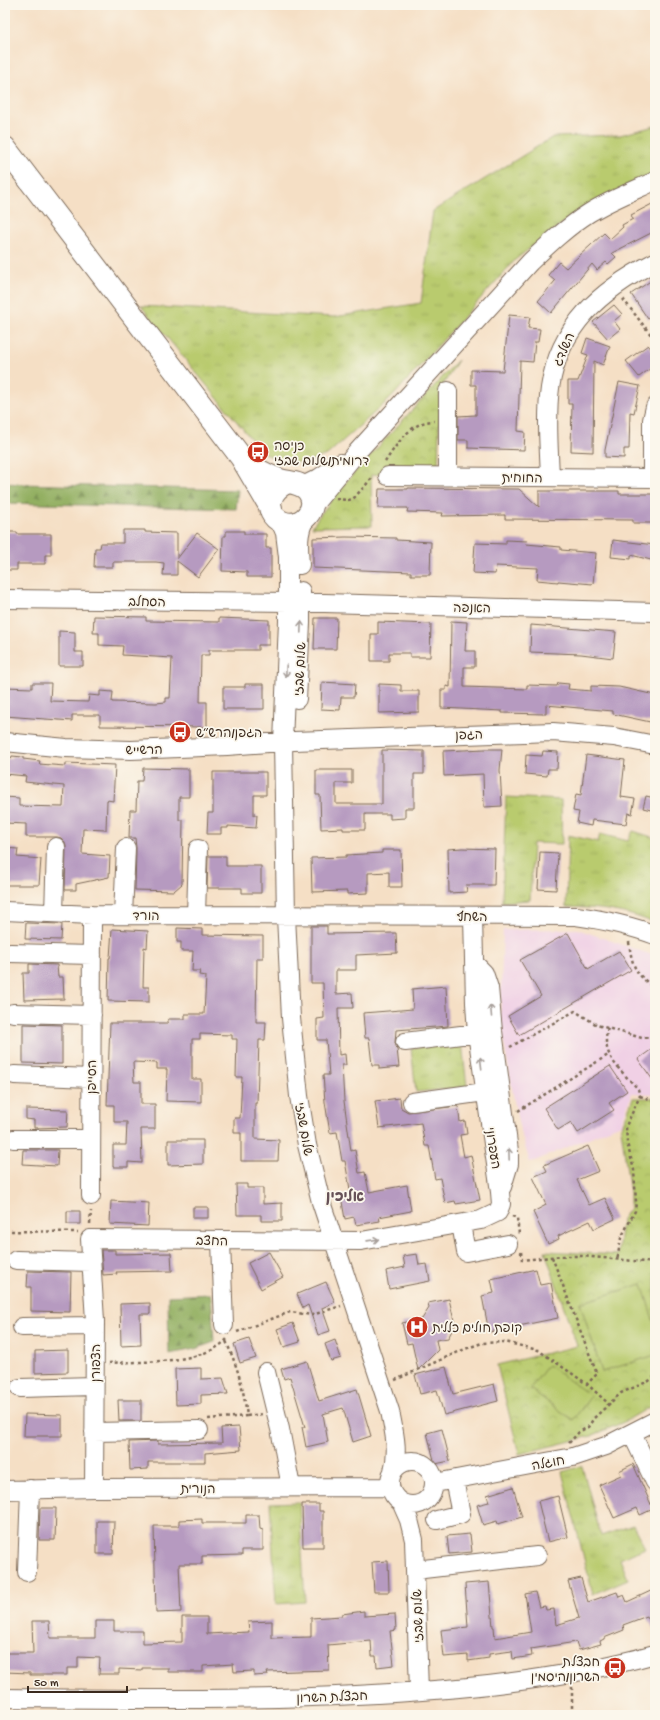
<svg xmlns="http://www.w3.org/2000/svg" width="660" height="1720" font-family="'Gochi Hand','Playpen Sans Hebrew',sans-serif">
  <defs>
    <pattern id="grass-tufts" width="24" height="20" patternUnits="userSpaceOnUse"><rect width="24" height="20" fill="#b9cb6e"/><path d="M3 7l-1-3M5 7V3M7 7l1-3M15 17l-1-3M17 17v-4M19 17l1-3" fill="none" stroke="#a0ae5f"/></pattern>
    <pattern id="forest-firs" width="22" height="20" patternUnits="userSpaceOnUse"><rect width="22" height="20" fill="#92af61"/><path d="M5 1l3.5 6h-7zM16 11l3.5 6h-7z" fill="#788f4f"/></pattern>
    <pattern id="park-crowns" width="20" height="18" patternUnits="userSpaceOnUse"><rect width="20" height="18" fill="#b9cb6e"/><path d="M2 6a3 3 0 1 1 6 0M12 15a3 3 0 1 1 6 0" fill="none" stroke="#a0ae5f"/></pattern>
  </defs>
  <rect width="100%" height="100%" fill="#fbf7ec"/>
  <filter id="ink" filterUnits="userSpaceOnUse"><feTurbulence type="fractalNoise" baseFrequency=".025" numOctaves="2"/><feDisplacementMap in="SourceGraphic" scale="8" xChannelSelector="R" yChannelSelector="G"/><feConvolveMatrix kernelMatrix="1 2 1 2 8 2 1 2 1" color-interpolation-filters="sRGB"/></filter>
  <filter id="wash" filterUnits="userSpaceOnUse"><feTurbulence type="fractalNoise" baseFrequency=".012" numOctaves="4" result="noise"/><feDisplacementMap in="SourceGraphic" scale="16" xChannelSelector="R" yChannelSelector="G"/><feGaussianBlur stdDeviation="0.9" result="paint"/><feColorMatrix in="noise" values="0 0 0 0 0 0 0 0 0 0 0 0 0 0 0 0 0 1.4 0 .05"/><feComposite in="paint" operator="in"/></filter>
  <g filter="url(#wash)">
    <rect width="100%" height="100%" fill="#f5dfc5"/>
    <path fill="#f0d0e5" d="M577 929 655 956V1094L632 1093 621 1124 530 1163 518 1122 500 1020 503 930Z"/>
    <path fill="url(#grass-tufts)" stroke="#7a7a46" d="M655 126V173L581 209 516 259 392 397 327 455 305 462H282L262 452 141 306 334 317 421 303 433 211 553 137 620 135Z
      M506 797 561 800 562 844 533 843 530 900 502 902Z
      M633 831 655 838V923C622 910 601 908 566 907L568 835 598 842 600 834 628 841Z
      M462 1043 467 1087 416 1092 411 1048Z
      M582 1466 601 1536 633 1525 645 1548 620 1559 628 1579 593 1594 562 1472Z
      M299 1502 305 1602 276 1604 270 1503Z"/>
    <path fill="url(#forest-firs)" stroke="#666c40" d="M5 483 21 484 238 490 236 509 5 503Z
      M211 1294 214 1342 195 1349 169 1354 168 1296Z"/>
    <path fill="url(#park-crowns)" stroke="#7a7a46" d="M458 360 440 390 438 468 371 475 372 526 312 527 320 515 347 481Z
      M633 1098H655V1404L624 1422 591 1436 519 1454 497 1365 577 1346 545 1251 618 1255 622 1219 630 1208V1192L621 1129Z"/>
    <path fill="#b9cb6e" stroke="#7a7a46" d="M642 1284 655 1326V1355L602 1372 580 1303Z
      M548 1365 591 1396 573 1420 530 1389Z"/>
    <g id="blocks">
      <path fill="#b69ac0" d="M652 204 655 210V231L612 253 616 257 608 264 606 262 597 270 592 264 551 313 538 301 555 281 548 275 559 262 566 268 604 233 610 239 623 227 622 225 633 219 631 215Z
        M655 278V315L648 319 631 294Z
        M614 305 622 314 614 321 620 329 608 339 593 322Z
        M509 315 530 317 528 328 540 329 538 342H535L533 362 520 361 518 431 525 432 524 450 468 448V440H458V416L476 415V385H471V370L503 371Z
        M587 338 610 346 603 365 594 361 593 452 571 451 572 404H568V381H578L588 355 582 353Z
        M648 345 655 353V365L639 377 626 361Z
        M619 382 640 386 634 413 630 412 629 449H624V458L605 457V450Z
        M408 488 519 489 539 507V491H619V494H654V523H633V520L505 519V515L442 516 443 513 407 512 408 508H378L379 489H408Z
        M123 530H145V532L177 533V559L197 533 219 549 198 577 177 561V575H163L164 563 156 562H113V567H94L95 548H100L101 543H123Z
        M226 531H244V534H266V548H271V577H247V572L222 571 223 536H226Z
        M5 532H17V534H51V555H45V564H17V570H5Z
        M346 537 396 538V540L431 542 430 575H411V572L313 568V538Z
        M506 540 527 541 526 544 561 547V550L596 553 593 584 558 581V582L537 580 538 568 496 566 495 574 473 573 475 543 506 544Z
        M613 540 655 545V561L631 555V559L611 557Z
        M94 616 146 617V621L219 622V618L269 620V645H258V650H209V655H201L200 702H207V727L100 726V715H72V721L5 716V687L32 688V683H51L50 701 88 702 89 695 100 696V691L113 692 112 702 156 703 166 702V698H170L172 658 122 655 123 646 99 645V633H93Z
        M315 618H337L336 649H314Z
        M451 621 467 622 465 651H475V667H464V687L527 689V685L557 686 558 683 569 684 568 689 591 691V686L619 687 655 695V723L613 714V711L546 705V714L502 713V711L441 708V690H446V686L450 687Z
        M378 622 431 624 430 657H410V653H389V661H371V634H378Z
        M531 625 616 632 613 658 581 654 530 652Z
        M59 631 75 632V652H83V666H59Z
        M322 682 355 684 354 697H341L340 710 321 709Z
        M245 684H264V709H223V687H245Z
        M379 684 401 685V691H419V712L379 713Z
        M485 749H502L500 770 502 806 484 807 483 774 444 776 443 751Z
        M382 750 424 751V774H414V808H405V818L390 819V814H365V830H343V828L321 829 320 795H316V770H352V783H336V804H382Z
        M543 751 558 752 557 769H548L547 776 525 774 526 755 542 756Z
        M586 755 625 760 621 797 635 799 632 814 628 813 626 824 592 820 591 826 577 823 579 812 573 811 576 794 581 795Z
        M12 756 23 757V759L40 761 39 764 65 766V763L115 765 113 801 107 800 106 830 83 829 82 854 110 856 109 877 76 884V890H65L66 847 65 842 61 838 57 837H26V824L5 823V797L19 798V806L63 807 64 786 25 782 26 776 5 774V759H11Z
        M143 768 189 769V797H179V820H183L182 884 174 891 135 890 136 848 135 838H129L130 810H136L137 781H142Z
        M213 772H266V795H254V815H257L256 828 228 826V828H221V834H207L208 813H213Z
        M646 796 655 798V811L643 808Z
        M5 848 18 849 17 857 41 859 39 885H5Z
        M462 848 495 849 494 885H466L467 892 449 893 448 849Z
        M382 850H401L402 887H389V872L368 873V893L347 894V891L312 892 311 858 346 857V855L382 853Z
        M540 852 558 853 556 890 538 889Z
        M208 856H226V866H261V893H242V888H207Z
        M26 923 62 924 61 940 25 939Z
        M311 926H327V934L396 933 397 953 356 955V970H336V994L352 993 353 1008H338L339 1055 345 1054 346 1065H342L344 1101 351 1151 355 1150 359 1173 365 1172 369 1192 407 1185 411 1211 379 1217 380 1221 356 1225 354 1217 345 1219 341 1196 351 1195 345 1161H342L337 1132 330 1133 325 1102 323 1075H329L326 1040H317V1019L324 1018 323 983H311Z
        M177 928 202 929V935L263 936V958H257L256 1022H266L265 1040H259L257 1103H255V1139L279 1140 278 1161H241V1133H234V1118H240L242 1077H236L237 1039H232V1035L200 1034V1039H192V1079H201V1102L166 1101 167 1069H157V1063L133 1062 134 1082H141V1104H155V1129H141L142 1163 128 1162V1167H113V1145H126L127 1122H114V1105H107L110 1023H168V1019H185V1014H204L206 976 199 975 200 971H192L193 951H181V942H177Z
        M112 929 148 931 147 948 144 947 143 987H149V1002L108 1001 109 958H110Z
        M568 933 588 969 619 951 631 970 519 1035 508 1016 541 996 520 960Z
        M29 964 57 965 58 977H63L64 999 24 1000 23 973H29Z
        M446 986 448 1026 396 1030 395 1043 397 1049 399 1067 379 1069V1065H372L369 1038H365L363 1013 413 1009 412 989Z
        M23 1024 62 1025V1064L23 1063Z
        M655 1047V1083L638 1059Z
        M610 1066 627 1091 609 1103 614 1110 578 1133 571 1122 558 1130 544 1108Z
        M400 1098 401 1108 408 1112 458 1106 460 1122 465 1121 467 1134 460 1135 464 1157 471 1155 480 1200 456 1204 455 1201 445 1203 440 1178 435 1179 429 1146H425L421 1123 379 1128 375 1101Z
        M26 1109 68 1110 67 1127 34 1128V1120L26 1119Z
        M168 1140H203V1164L168 1165Z
        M588 1146 599 1171 577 1180 589 1205 605 1198 615 1219 594 1229 590 1221 558 1236 559 1239 548 1244 533 1212 546 1205 533 1177 547 1171 544 1165Z
        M23 1150H58L57 1166 22 1164Z
        M236 1184H247V1188H263V1204L282 1203V1221H261V1215H237Z
        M111 1201 149 1203 148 1226 110 1224Z
        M193 1207H208V1218H193Z
        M67 1211H80V1224H67Z
        M101 1250H115V1254L171 1253 172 1271 116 1272 117 1274 103 1275Z
        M269 1252 283 1277 261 1289 248 1263Z
        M417 1254 419 1265 427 1264 430 1281 389 1289 386 1271 405 1267 403 1256Z
        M536 1269 540 1285 551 1283 558 1318 489 1332 482 1296 494 1293 491 1279Z
        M28 1271 71 1272 70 1312 31 1311V1287H27Z
        M326 1282 335 1302 322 1308 330 1331 318 1335 308 1305 303 1308 297 1294Z
        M449 1299 455 1325 448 1338 436 1340 438 1350 418 1370 412 1343 407 1344 402 1323 422 1319 429 1308 428 1303Z
        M150 1303V1314H140L141 1345 121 1346 120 1304Z
        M293 1323 300 1342 284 1347 277 1329Z
        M249 1339 256 1358 240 1363 234 1344Z
        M335 1340 341 1358 331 1361 325 1344Z
        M68 1350V1372L35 1373V1351Z
        M307 1361 319 1401 357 1389 371 1436 353 1442 343 1408 323 1414 328 1442 306 1447 302 1427H305L290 1377 284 1379 281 1369Z
        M446 1367 453 1394 494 1384 498 1401 444 1415 437 1390 420 1394 415 1375Z
        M201 1368V1379L223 1378 228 1394 201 1395V1404L176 1405 175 1369Z
        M118 1400H141V1421H119Z
        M25 1414 62 1415V1436H24Z
        M239 1427 241 1450 205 1453V1462H148V1469L130 1470 129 1442 158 1441V1444L222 1443 221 1428Z
        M442 1429 450 1461 435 1464 427 1433Z
        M633 1464 653 1509 640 1515 637 1508 614 1518 599 1485 621 1475 619 1471Z
        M513 1487 522 1517 498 1524 497 1521 483 1525 477 1505 489 1502 487 1495Z
        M558 1496 568 1537 548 1542 538 1501Z
        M302 1504H319V1511H323V1547H303Z
        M40 1508H56L55 1540H39Z
        M246 1515H259L260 1529 263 1530V1550H242V1555L202 1556V1564H179L181 1612 156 1613 154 1526H179V1520L202 1519V1523H246Z
        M97 1521H114L113 1554H97Z
        M470 1534 472 1552 449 1554 447 1536Z
        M388 1561 389 1592H374L372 1562Z
        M581 1578 588 1602 617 1592 619 1597 624 1595 627 1602 655 1589V1632L647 1616 623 1625 624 1630 604 1638V1639L600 1641 601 1644 579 1650 576 1642 531 1649 532 1656 513 1659 512 1651 489 1654V1658L468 1661V1655L444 1657 441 1630 468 1627 465 1584 489 1582 493 1627H494L495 1638 531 1632 525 1594 535 1592 539 1607 545 1606 546 1610 554 1609 556 1625 579 1618 568 1581Z
        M364 1611V1616L395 1614 396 1630 390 1631 394 1665 377 1667 376 1656H372L371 1641 328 1645 329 1670 267 1672 268 1675 254 1676V1671L234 1672 233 1664 203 1666V1672H168V1668H142V1670L119 1669V1674H99L100 1658 78 1657V1668H67V1675H30V1673L5 1672V1653H33L32 1621H49L50 1638H95V1621H114V1631H143V1643L182 1642V1617H207V1634L249 1632 248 1622 272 1621V1638L311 1637V1618L342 1616V1614Z"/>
    </g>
  </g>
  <g filter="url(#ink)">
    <use href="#blocks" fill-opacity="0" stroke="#7c6958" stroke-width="1"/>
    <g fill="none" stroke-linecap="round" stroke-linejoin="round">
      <g stroke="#7c6958" stroke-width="20">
        <path id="minor" d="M388 476 655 478
          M448 476V391
          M550 477C549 448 546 417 550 388 559 326 601 290 655 262
          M652 478V420L655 407
          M303 486 319 478 341 463
          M311 508 357 452 530 262C548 245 567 227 589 213 610 200 633 191 655 181
          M280 521 285 533 288 557V621L283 742 286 916 291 1018 299 1096 307 1145 321 1202 390 1411C394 1432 399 1450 393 1471
          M300 565C299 550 297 533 305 519
          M5 599 288 602 655 612
          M297 699 301 623V591
          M5 742 66 748 131 750 227 746 294 741 553 732 614 737 655 745
          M5 911 92 915 576 916C604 920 629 925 655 935
          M54 913 56 847
          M123 915 126 848
          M196 915 198 849
          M10 953 92 955
          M474 963 484 973 489 988 493 1031 509 1151V1164L502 1187
          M13 1013 92 1015
          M405 1042 477 1033
          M14 1075 91 1078
          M412 1102 485 1092
          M13 1139H91
          M91 1196 92 915
          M461 1224 466 1252 508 1244
          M221 1241 224 1325
          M16 1260 91 1262
          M22 1327 95 1326
          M266 1372 280 1429 291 1487
          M20 1388 94 1386
          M94 1432 199 1430
          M632 1434 655 1482
          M390 1483a22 22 0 1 1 44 0a22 22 0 1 1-44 0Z
          M435 1483 573 1457 606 1446 655 1421
          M94 1488 95 1321 90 1239 361 1241 481 1220 498 1212 501 1204 500 1192 477 1033 475 1003 473 916
          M5 1490 94 1488 390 1487
          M401 1502 409 1520 414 1540 419 1691
          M437 1520 461 1514 454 1480
          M415 1570 537 1556
          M27 1572 30 1489
          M5 1698C122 1699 239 1701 356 1695 458 1690 557 1681 655 1654"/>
      </g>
      <g stroke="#7c6958" stroke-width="24">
        <path id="major" d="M5 148 241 457 271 508
          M246 461C255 469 268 476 280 480 290 483 301 482 308 491 321 508 301 530 282 522 261 513 270 486 290 482"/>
      </g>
      <path stroke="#7c6958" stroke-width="2.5" stroke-dasharray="3 3" stroke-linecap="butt" d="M623 299 655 340
        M385 462C397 444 411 421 434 421
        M336 499 348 500 353 499 373 477
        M629 942C632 966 635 974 655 988
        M608 1028C599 1055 622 1071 638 1089L640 1096 626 1126 627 1143 634 1170 636 1202 635 1211 621 1238 617 1260
        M510 1047 575 1011 597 1025 642 1038 655 1037
        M640 1096 655 1101
        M518 1111 608 1055
        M512 1216 517 1218 519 1234
        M90 1224 91 1211
        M5 1231 78 1232
        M521 1252 522 1260 560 1256H582L655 1263
        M552 1257 597 1374 587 1384
        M237 1332 290 1312 312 1315 341 1306
        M109 1363C142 1361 203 1365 227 1339
        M395 1380 465 1349 482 1343 505 1342 538 1350 587 1384 610 1405
        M247 1416 262 1414
        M208 1419 247 1416C243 1385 238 1369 226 1341
        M569 1443 579 1432 588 1427 594 1418 621 1393 649 1381 655 1376
        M572 1687V1715"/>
      <use href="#minor" stroke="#fff" stroke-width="18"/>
      <use href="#major" stroke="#fff" stroke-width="22"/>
    </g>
    <defs><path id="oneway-shaft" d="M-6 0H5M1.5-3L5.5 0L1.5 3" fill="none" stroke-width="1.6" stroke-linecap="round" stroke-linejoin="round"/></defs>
    <g stroke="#a79f9a">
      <use href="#oneway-shaft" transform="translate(301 627) rotate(-88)"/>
      <use href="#oneway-shaft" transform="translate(286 671) rotate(92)"/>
      <use href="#oneway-shaft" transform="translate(491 1011) rotate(-95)"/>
      <use href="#oneway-shaft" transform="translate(481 1063) rotate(-97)"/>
      <use href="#oneway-shaft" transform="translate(509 1154) rotate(-92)"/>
      <use href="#oneway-shaft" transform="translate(373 1240) rotate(-8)"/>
    </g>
  </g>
  <defs>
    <g id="bus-disc" transform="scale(1.15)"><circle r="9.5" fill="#c8321e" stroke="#fbf7ec"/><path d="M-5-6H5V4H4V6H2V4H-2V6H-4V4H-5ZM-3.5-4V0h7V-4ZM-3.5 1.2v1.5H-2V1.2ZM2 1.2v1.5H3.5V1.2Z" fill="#fff"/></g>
    <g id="hospital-disc" transform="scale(1.15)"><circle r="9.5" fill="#c8321e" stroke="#fbf7ec"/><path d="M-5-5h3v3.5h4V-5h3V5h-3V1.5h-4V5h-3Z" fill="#fff"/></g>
  </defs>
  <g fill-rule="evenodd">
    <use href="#bus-disc" x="258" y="452"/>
    <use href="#bus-disc" x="180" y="732"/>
    <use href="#hospital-disc" x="417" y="1327"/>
    <use href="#bus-disc" x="615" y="1668"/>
  </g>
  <g text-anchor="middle" stroke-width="3.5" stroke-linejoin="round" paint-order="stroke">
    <g font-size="13" fill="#3b2a1e" stroke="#fbf7ec">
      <text transform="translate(563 349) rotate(-66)" y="5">השלדג</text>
      <text transform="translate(522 477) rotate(1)" y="5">החוחית</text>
      <text transform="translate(147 601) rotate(1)" y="5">הסחלב</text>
      <text transform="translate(472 607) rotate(1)" y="5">האנפה</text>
      <text transform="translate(299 669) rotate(-87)" y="5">שלום שבזי</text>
      <text transform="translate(469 734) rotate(-2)" y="5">הגפן</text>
      <text transform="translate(144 749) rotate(-1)" y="5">הרש''ש</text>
      <text x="146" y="920">הורד</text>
      <text x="472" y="921">השחף</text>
      <text transform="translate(91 1077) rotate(-90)" y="5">הסייפן</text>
      <text transform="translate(305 1129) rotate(80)" y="5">שלום שבזי</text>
      <text transform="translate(494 1148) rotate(81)" y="5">העפרוני</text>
      <text transform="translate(212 1240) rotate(1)" y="5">החצב</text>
      <text transform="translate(95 1363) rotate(-90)" y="5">הצפורן</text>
      <text transform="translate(548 1462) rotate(-11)" y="5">חוגלה</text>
      <text x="198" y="1493">הנורית</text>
      <text transform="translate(417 1616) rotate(-92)" y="5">שלום שבזי</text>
      <text transform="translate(332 1696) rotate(-2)" y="5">חבצלת השרון</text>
    </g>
    <g font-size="13" fill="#3b2a1e" stroke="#fbf7ec" text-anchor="start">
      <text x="274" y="450">כניסה<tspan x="274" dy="15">דרומית/שלום שבזי</tspan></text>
      <text x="196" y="737">הגפן/הרש״ש</text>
      <text x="432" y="1332">קופת חולים כללית</text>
      <text x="600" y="1666" text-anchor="end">חבצלת<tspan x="600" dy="15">השרון/היסמין</tspan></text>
    </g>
    <g font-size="15" font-weight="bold" fill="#665157" stroke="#fbf7ec">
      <text x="345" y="1201">אליכין</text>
    </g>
  </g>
  <rect width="660" height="1720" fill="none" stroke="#fbf7ec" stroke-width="20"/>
  <path d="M28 1686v6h99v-6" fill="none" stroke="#3b2a1e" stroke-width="2"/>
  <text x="34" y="1686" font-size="12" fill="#3b2a1e" stroke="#fbf7ec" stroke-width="3" paint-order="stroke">50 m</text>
</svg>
